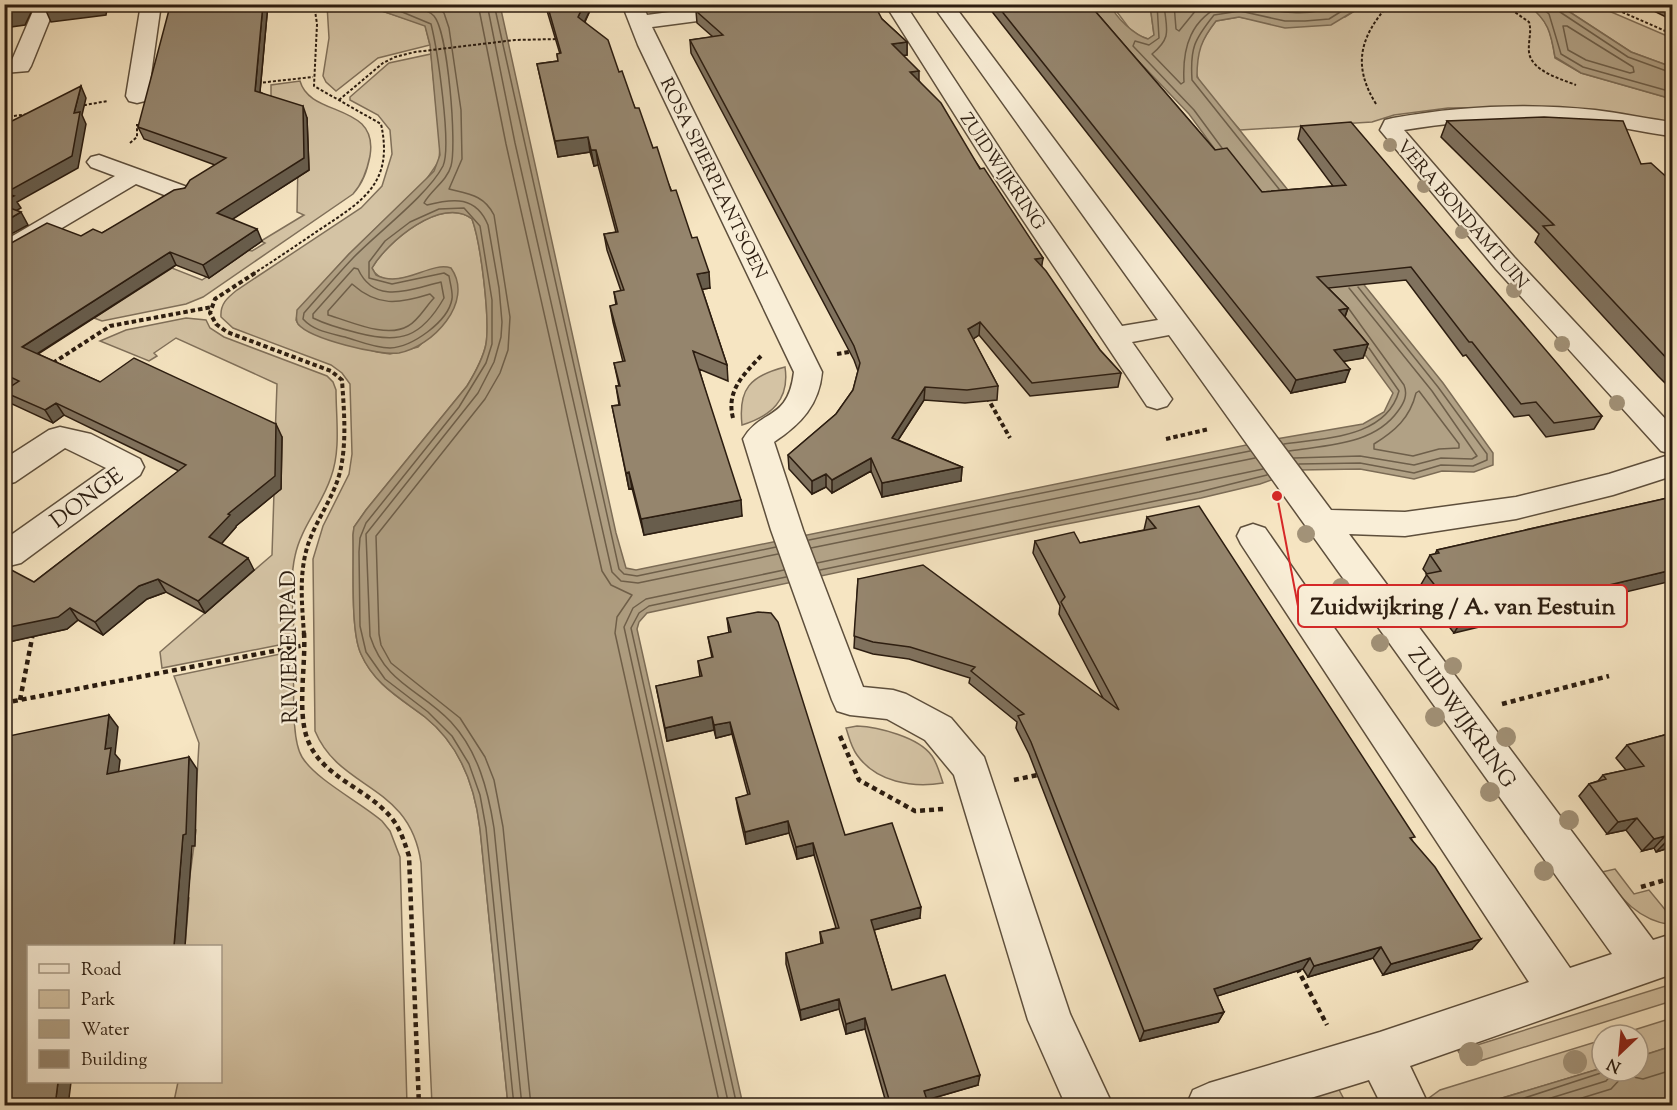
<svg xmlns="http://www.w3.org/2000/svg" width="1677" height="1110" font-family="'Sorts Mill Goudy',serif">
  <rect width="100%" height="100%" fill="#f6e5c2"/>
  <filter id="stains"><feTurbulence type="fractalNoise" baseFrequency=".00333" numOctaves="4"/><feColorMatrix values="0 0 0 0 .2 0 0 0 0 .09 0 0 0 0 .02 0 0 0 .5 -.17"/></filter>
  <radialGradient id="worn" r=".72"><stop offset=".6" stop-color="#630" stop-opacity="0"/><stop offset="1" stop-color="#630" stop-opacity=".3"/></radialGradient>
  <path fill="#d4c3a4" stroke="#80705a" stroke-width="1.5" d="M1111 4 1150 5 1154 35 1148 39 1140 36 1129 28Z
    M327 5H376L379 10 425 25 430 45 378 58 336 91 326 82 323 76 329 38Z
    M1364 5H1528C1549 21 1551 32 1555 58L1581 73 1672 99V124L1645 120 1498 108H1448L1394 115 1372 122 1240 130C1230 118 1203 90 1198 78 1189 59 1205 35 1216 21L1239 17 1255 20 1345 17Z
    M1559 5H1595L1672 38V67L1631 52Z
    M431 54 440 145 439 161 426 180 349 254 298 310 296 320 299 325 317 335 377 352 390 354 418 347 447 319 416 275C402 279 379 285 372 268 386 243 442 195 472 219 481 244 490 318 486 344 483 359 475 373 467 386L366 510 354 527 353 535C354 564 350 631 361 654 374 684 400 698 425 717 460 745 475 786 480 829L508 1105H432L421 863C410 783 340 791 315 731L313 559 323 526 349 474 352 454 350 384 342 373 331 365 233 328 221 317C220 304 227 298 237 290L361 208 382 186 392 154 390 130 378 115 350 100V97L389 63Z
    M300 81C310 118 379 102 370 156 367 171 363 183 353 194L203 297 186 304 102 321 94 318 172 268 202 280 247 250 252 251 265 243 261 241 304 215 297 212 298 160 271 104V85Z
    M186 318 206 320 210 328 224 337 327 376 333 382 336 390C336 418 341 450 331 477 322 505 301 527 295 556 289 582 294 612 294 639L284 644 162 668 160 652 272 555 274 492 280 490 281 465H274L277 384 176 338 154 353 157 356 149 361 100 341 126 330Z
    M785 367C790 400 771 416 742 425 738 389 750 376 785 367Z
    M285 653 293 655C295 680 290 738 302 757 316 780 360 802 382 821L390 831 400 857 407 1105 173 1106 178 1082H220V946H185L189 898H187L196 830H194L199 743 174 676Z
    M857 726C878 727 919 737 932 756 937 763 940 774 943 783 912 788 876 782 857 755 851 747 849 737 846 728Z
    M1615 869 1634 894 1649 890 1672 918V925C1639 921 1620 898 1602 872Z
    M1672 984V1001L1467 1065 1458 1051Z
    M1672 1018V1046L1638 1057V1035H1618Z
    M1602 1040V1068L1479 1105H1433L1429 1098 1440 1090Z
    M1337 1086 1346 1103 1336 1106H1273Z"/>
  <path fill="#b1a185" stroke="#7c6c56" stroke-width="1.5" d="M376 5H500L616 533 626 568 636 570 1276 439 1363 424 1384 412 1393 393 1189 114 1085 5H1111C1115 17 1134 35 1148 39L1154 35 1150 5H1364L1331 25 1285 28 1239 17 1216 21C1201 40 1197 52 1197 77L1443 383 1493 453V465L1474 472 1442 471 1414 479 1360 469 1299 470 1260 484 1201 498 1046 528 647 613 639 622 637 629 743 1105H508L480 829C475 786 460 745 425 717 400 698 374 684 361 654 350 631 354 564 353 535L354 527 366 510 467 386C475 373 483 359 486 344 490 318 481 244 472 219 442 195 386 243 372 268L376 275C403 289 430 261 451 268 475 302 432 347 399 353 380 356 310 339 298 324 295 320 297 315 297 310L349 254 426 179 434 171 440 155 430 45 425 26 379 10Z
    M1528 5H1559L1631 52 1672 67V99L1581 73 1555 57C1551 33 1548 20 1528 5Z
    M1672 1046V1105H1479L1602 1068V1071H1638V1057Z"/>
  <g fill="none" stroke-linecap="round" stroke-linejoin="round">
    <path stroke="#6e5f4a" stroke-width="1.5" d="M383 4 431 24C437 48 452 146 443 166 428 195 377 233 353 258 336 276 320 295 304 313L303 319C314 331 329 333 345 337 359 341 374 348 390 348 412 347 448 322 452 299 453 292 450 283 449 276L444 273 392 284 369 278V262L385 241 410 222 439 209 464 208 480 226 492 300V344L486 363 459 407 366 523 360 538 359 552 360 626 366 652 385 679 428 712 452 736 469 764 480 795 486 828 514 1106
      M405 4C414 7 428 9 434 16 448 32 457 145 451 166 447 181 431 190 424 203L427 205C454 198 476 196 488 225L499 288 502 322 501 337 494 362 478 393 366 534 370 636C386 685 420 689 451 722 478 751 488 790 494 828L522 1106
      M433 4 444 13 449 28 461 110 462 159 449 189C469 194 484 195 494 215L510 317 508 350 500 373 485 399 376 536 379 634 381 645 391 663 460 718 485 757 494 780 503 827 531 1106
      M478 4 506 144 602 571 611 585 632 595 617 617 615 633 720 1106
      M487 4 515 143 612 572 621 581 638 583 778 554
      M494 4 619 569 624 574 637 576 776 547
      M1157 4 1159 38 1149 45 1135 41 1133 46 1194 110 1222 148
      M1164 4C1166 29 1173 37 1152 54L1181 84 1184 82C1182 47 1191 18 1225 4
      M1174 4 1176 29 1179 31 1201 4
      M1246 4C1278 12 1308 19 1339 4
      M1537 4 1549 14 1561 54 1583 67 1672 92
      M1556 4 1560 12 1628 57 1672 73
      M1563 26H1567L1633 67 1634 72 1630 73 1586 60 1568 50Z
      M1279 189 1192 80C1190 48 1194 40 1214 15L1240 11 1285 21H1305L1329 19 1353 4
      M354 268 358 269C375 306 410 289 441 282L444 298C421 338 400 344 358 333 342 329 327 325 313 318V314Z
      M352 284C378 307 398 304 430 294L434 298C426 306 418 321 408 326 386 339 350 321 328 315V311Z
      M1419 391 1459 444V448L1439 449 1413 456 1374 449V444C1395 431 1410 418 1416 393Z
      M1284 444C1325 438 1386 438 1399 391L1369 348
      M1289 451C1327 445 1374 445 1398 411 1404 403 1408 395 1404 385L1349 309
      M1294 458 1360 456 1414 465 1441 458 1472 459 1477 456 1432 391 1349 288
      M1299 464 1360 463 1414 473 1441 465 1473 466 1487 460V454L1438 387 1358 287
      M809 540 1250 451
      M811 548 1255 458
      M817 563 1263 469
      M820 570 1199 492 1267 475
      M729 1106 624 627 633 608 646 599 784 570
      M737 1106 631 628 639 613 649 606 786 577
      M1500 1106 1607 1071
      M1525 1106 1606 1081 1615 1071
      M1556 1106 1611 1089 1624 1075 1643 1079 1672 1070"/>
    <g stroke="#5e4f3c" stroke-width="3">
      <path id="minor" d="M36 4H56L31 66 28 71 4 73V60H12Z
        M141 4H161L148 96 145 101 137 103 129 101 126 96Z
        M622 4H642L647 15 729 4H790L787 8 780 10 652 27 822 372C819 405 801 424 774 442L803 530 863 687 893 690 906 694 951 718 984 757 1070 1014 1113 1106H1066L1028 1020 954 775 925 740 887 719 850 715 837 711 832 700 771 530 743 439C761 408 788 422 794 372L638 45Z
        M885 4H905L1015 172 1122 326 1158 320 932 4H953L1331 510 1405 512 1516 497 1609 474 1672 454 1661 451 1496 269 1380 130 1385 120 1393 118C1460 106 1527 103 1595 110 1621 113 1647 119 1672 122V136C1646 133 1620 126 1594 124 1531 117 1467 119 1404 130L1514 257 1672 426V476L1613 495 1516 519 1405 536 1349 534 1653 940 1672 934V974L1410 1066 1429 1106H1382L1369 1080 1285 1106H1186L1193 1090 1209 1083 1380 1032 1529 982 1241 544 1237 536 1241 528 1253 524 1265 528 1570 968 1612 954 1169 335 1132 342 1172 399 1167 406 1157 409 1147 406 991 172Z
        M99 155 190 188 193 193 190 198 181 200 172 198 136 184 13 257 4 260V241L115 176 91 167 87 162 91 157Z
        M60 427 91 434 140 459 144 467 140 475 21 563 9 566 4 565V540L106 468 65 448 15 482 4 485V459L49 430Z"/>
    </g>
    <path stroke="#2c1d10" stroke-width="2" stroke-dasharray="3 2" stroke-linecap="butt" d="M1503 4 1529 22C1532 32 1528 41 1529 52 1531 71 1561 79 1576 85
      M1604 4 1672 34
      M258 83 313 77
      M339 100 383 63 395 57 415 52 515 40 559 39
      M1376 104C1352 65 1360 37 1389 4
      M79 106 108 101
      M4 117 31 114
      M130 143 137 137V124
      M1661 176H1672
      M253 274C275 260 297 245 319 230 363 201 394 183 381 124L314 86 317 24 314 4"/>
    <path stroke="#2c1d10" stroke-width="4" stroke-dasharray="4.5 3" stroke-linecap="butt" d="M255 273 215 299 210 313 216 324 227 332 331 371 342 380C344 411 347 442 340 472 334 496 319 516 310 539 298 570 302 603 304 635
      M837 354 854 351
      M53 363 110 326 212 307
      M987 397 1010 438
      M733 418C726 391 743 375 761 356
      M1166 439 1209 429"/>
    <path stroke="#2c1d10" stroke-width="4.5" stroke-dasharray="5 4" stroke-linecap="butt" d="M304 633C306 665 297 709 307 738 320 776 364 787 389 815 400 827 404 841 409 856L419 1106
      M20 700 33 633
      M4 703 305 645
      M1502 704 1609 676
      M840 736 859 780 915 811 943 809
      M1014 780 1042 774
      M1641 887 1672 878
      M1297 968 1327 1025"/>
    <use href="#minor" fill="#f9eed7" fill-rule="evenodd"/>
  </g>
  <g fill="#a29278">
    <circle cx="1390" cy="145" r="7"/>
    <circle cx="1424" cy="186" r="7"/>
    <circle cx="1462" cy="232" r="7"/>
    <circle cx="1514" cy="290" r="8"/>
    <circle cx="1562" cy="344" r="8"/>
    <circle cx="1617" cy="403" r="8"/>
    <circle cx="1306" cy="534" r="9"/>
    <circle cx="1341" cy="587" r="9"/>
    <circle cx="1380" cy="643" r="9"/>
    <circle cx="1453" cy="666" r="9"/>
    <circle cx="1435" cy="717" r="10"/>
    <circle cx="1506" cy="737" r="10"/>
    <circle cx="1490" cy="792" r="10"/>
    <circle cx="1569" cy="820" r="10"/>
    <circle cx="1544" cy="871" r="10"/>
    <circle cx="1471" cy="1054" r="12"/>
    <circle cx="1575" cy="1062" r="12"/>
  </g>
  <path fill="#80725e" stroke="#2c1d10" stroke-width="1.5" d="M268 4 260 92 307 118 309 170 232 219 262 241 209 278 176 265 38 354 100 382 282 437 281 489 236 526V527L221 544 254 570 205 613 166 592 147 599 103 635 78 620 67 629 4 643 34 582 179 471 64 415 53 423 12 404 4 393V391L12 386 4 382V247L102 233 185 188 215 165 144 139 138 127Z
    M545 4H593L585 22 619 72 653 148 692 238 710 288 702 289 727 365 728 381 699 369 742 516 644 535 632 488 629 489 612 406 619 405 616 386H619L614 363 623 362 613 322 610 306 616 305 614 292 621 291 607 250 604 234 616 232 598 165 594 166 590 152 558 157 537 64 558 61 557 54H560Z
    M986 4H1089L1215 150 1262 192 1333 186 1298 139 1301 126 1602 416 1594 429 1546 437 1529 415 1514 417 1466 355 1463 356 1406 280 1328 288 1348 308 1345 317 1368 344 1363 358 1343 361 1345 382 1291 393Z
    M1628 4H1672V20L1648 8 1639 10Z
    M696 11 882 19 907 42V55H903L919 81 1043 258 1041 266 1100 350 1121 373 1118 387 1030 396 979 335 973 339 998 386 997 400 965 403 924 400 898 440 962 467 961 481 882 497 871 471 832 493 826 487 812 494 789 469 788 455 836 414 853 390 858 371 854 360 691 53 690 40 713 37 697 23Z
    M1447 121 1641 164 1672 182V390L1658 376 1535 242 1539 234 1441 137Z
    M1672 497 1454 633 1419 588 1427 574 1423 569 1430 555 1435 554 1437 550Z
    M1147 517 1412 840 1472 949 1383 975 1373 958 1308 977 1303 969 1217 996 1224 1012 1218 1022 1140 1041 1029 754 1016 728 1017 722 969 683 970 678 909 659 873 654 854 648 858 579 1103 698 1059 614 1060 606 1033 553 1035 541 1080 543 1144 530Z
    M727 618 845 835 920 918 874 930 892 990 978 1085 927 1100 929 1106H887L865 1029 846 1034 839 1009 801 1020 786 964V953L821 944 820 932 836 928 814 855 797 859 789 833 746 844 738 809 736 798 748 795 732 734 716 738 714 730 667 741 656 686 700 677 698 661 712 658 708 637 729 633Z
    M1672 733V847L1656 852 1654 848 1642 851 1626 830 1607 834 1579 796 1589 784 1598 781 1603 775 1626 770 1616 758 1627 745Z"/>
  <path fill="#685d4c" stroke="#2c1d10" stroke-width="1.5" d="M4 4H35L25 25 11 27 4 43Z
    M43 4H108L106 15 51 22Z
    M263 4H268L259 102 255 91Z
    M584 4H593L580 31 578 17Z
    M680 4H708L680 8Z
    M1641 4H1650L1648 8 1639 10Z
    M907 42V55L892 57V44Z
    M919 71V83L910 72Z
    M81 86 86 98 82 115 86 124 78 168 17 202 21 208 7 216 4 211 5 193 74 113Z
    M303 106 307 118 309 170 222 226 217 213Z
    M588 137 590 152 558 157 555 141Z
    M591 150H596L598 165 594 166Z
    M21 212 28 225 4 238V222Z
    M257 229 262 241 209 278 203 265Z
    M170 252 176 265 29 359 22 347Z
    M1043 258 1041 271 1035 259Z
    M709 272 710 288 699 290 697 274Z
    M1348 308 1343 321 1339 310Z
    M980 322 979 335 967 343 968 329Z
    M1368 344 1363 358 1329 364 1334 350Z
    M1350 369 1345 382 1291 393 1296 380Z
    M925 387 924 400 891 451 892 438Z
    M56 403 64 415 53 423 45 410Z
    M276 424 282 437 281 489 236 526V527L216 550 209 537 228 514Z
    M871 458V471L832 493V480Z
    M962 467 961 481 882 497V483Z
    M629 472 632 488 629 489 626 473Z
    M826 474V487L812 494V481Z
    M741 500 742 516 644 535 641 519Z
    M248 558 254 570 205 613 198 601Z
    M1672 570V581L1454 633 1462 620Z
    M158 579 166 592 147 599 103 635 95 622 139 586Z
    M70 608 78 620 67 629 4 643V628Z
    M109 715 118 727 115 754 120 760 117 786 107 774 105 749Z
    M712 717 714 730 667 741 665 728Z
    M730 722 732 734 716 738 714 725Z
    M189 757 197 769 195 846H192L185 946H174Z
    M1637 818 1626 830 1607 834 1618 822Z
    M788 821 789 833 746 844 745 832Z
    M1665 836 1654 848 1642 851 1654 839Z
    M1672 839V847L1656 852 1668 840Z
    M813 843 814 855 797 859 796 847Z
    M921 907 920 918 870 931 871 920Z
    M1481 939 1472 949 1383 975 1391 964Z
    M1381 947 1373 958 1308 977 1314 966Z
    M1310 958 1303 969 1208 999 1214 989Z
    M839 999V1009L801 1020 800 1010Z
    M1224 1012 1218 1022 1140 1041 1144 1031Z
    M865 1018V1029L846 1034V1024Z
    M980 1075 978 1085 923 1101 924 1091Z
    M58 1082H71L68 1106H55Z"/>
  <path fill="#95856d" stroke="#2c1d10" stroke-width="1.5" d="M166 4H263L255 91 303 106 304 158 217 213 257 229 203 265 170 252 22 347 100 382 134 358 276 424 275 476 228 514 230 515 209 537 248 558 198 601 158 579 139 586 95 622 70 608 58 617 4 628V566L34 582 186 465 56 403 45 410 4 392V391L19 381 4 374V247L47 223 81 236 93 229 102 233 174 190 185 188 190 180 226 158 138 127 169 10 165 11Z
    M547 4H584L578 17 608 40 619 72 622 71 635 108H639L653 148 657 147 671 191 676 190 692 238 697 237 709 272 697 274 727 365 693 351 741 500 641 519 629 472 626 473 612 406 620 405 616 386H620L614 363 625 361 610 306 617 304 614 292 624 290 604 234 618 232 596 150H591L588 137 555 141 537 64 558 61 557 54 561 53Z
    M748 4H874L882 19 907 42 892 44 919 71 910 72 941 103 980 169 984 168 1043 258 1035 259 1046 271 1100 350 1121 373 1032 383 980 322 968 329 998 386 967 390 925 387 892 438 962 467 882 483 871 458 832 480 826 474 812 481 788 455 836 414 853 390 860 363 854 346 690 40 723 35 696 11Z
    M996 4H1089L1215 150 1227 148 1262 192 1346 185 1301 126 1351 122 1602 416 1554 423 1536 402 1521 404 1472 342H1469L1411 267 1317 277 1348 308 1339 310 1368 344 1334 350 1350 369 1296 380Z
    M81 86 74 113 80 112 72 156 5 193 14 196 4 201V125Z
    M1544 117 1623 121 1641 164 1651 163 1672 182V364L1543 226 1554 225 1447 121Z
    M4 206 21 212 4 222Z
    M1672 497V570L1462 620 1426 574 1441 571 1430 555 1439 553 1437 550Z
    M1199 506 1415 837 1410 838 1435 867 1481 939 1391 964 1381 947 1314 966 1310 958 1214 989 1224 1012 1144 1031 1031 742 1018 716 1024 714 971 671 975 667 910 647 873 642 854 636 858 579 923 565 1119 710 1061 602 1065 597 1035 541 1074 532 1080 543 1156 528 1147 517Z
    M758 612 771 613 778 622 845 835 892 823 921 907 871 920 892 990 945 975 980 1075 924 1091 929 1106H891L865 1018 846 1024 839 999 800 1010 786 953 823 943 820 932 839 928 813 843 796 847 788 821 745 832 736 798 750 794 730 722 714 725 712 717 665 728 656 686 702 676 698 661 713 657 708 637 731 632 727 618Z
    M109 715 105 749 111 748 107 774 189 757 186 834 183 835 174 946H28V1082H58L55 1106H4V737Z
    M1672 733V839L1668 840 1665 836 1654 839 1637 818 1618 822 1589 784 1606 779 1603 775 1644 766 1627 745Z"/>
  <g text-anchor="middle" stroke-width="4.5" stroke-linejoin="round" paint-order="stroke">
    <g font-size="18" fill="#2c1d10" stroke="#f9eed7">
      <text transform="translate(1003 171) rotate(56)" y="6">ZUIDWIJKRING</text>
      <text transform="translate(714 178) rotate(64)" y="6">ROSA SPIERPLANTSOEN</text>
      <text transform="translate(1463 214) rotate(49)" y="6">VERA BONDAMTUIN</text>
    </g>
    <g font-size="22" fill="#2c1d10" stroke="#f9eed7">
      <text transform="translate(86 497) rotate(-37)" y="8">DONGE</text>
      <text transform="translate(288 647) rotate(-91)" y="8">RIVIERENPAD</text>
      <text transform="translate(1463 717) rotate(54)" y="8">ZUIDWIJKRING</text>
    </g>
  </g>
  <path fill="none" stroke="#d62828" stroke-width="2" d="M1277 496L1298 606"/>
  <circle fill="#d62828" stroke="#f9eed7" stroke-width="2" cx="1277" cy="496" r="6"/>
  <rect fill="#f9eed7" stroke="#d62828" stroke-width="2" x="1298" y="585" width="329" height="42" rx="6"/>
  <g font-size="24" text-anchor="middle" font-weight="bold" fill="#2c1d10">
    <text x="1463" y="614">Zuidwijkring / A. van Eestuin</text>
  </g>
  <rect width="1677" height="1110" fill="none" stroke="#f6e5c2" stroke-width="24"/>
  <rect x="6" y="6" width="1665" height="1098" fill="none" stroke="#2c1d10" stroke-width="3"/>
  <rect x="12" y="12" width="1653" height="1086" fill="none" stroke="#2c1d10" stroke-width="1.5"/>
  <rect x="27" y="945" width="195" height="138" fill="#f9eed7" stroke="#a79a87" stroke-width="1.5"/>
  <rect x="39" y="964" width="30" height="9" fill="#f9eed7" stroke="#a79a87" stroke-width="1.5"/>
  <text x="81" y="975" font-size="18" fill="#2c1d10">Road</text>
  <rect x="39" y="990" width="30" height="18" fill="#d4c3a4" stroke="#a79a87" stroke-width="1.5"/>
  <text x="81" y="1005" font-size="18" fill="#2c1d10">Park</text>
  <rect x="39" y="1020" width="30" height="18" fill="#b1a185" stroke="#a79a87" stroke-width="1.5"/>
  <text x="81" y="1035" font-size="18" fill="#2c1d10">Water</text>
  <rect x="39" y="1050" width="30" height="18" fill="#95856d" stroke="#a79a87" stroke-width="1.5"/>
  <text x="81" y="1065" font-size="18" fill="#2c1d10">Building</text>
  <g transform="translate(1620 1053) rotate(206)"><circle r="28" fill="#f9eed7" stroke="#a79a87" stroke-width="1.5"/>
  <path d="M0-4.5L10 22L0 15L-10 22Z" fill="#8f2418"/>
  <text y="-9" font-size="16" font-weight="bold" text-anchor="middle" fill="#2c1d10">N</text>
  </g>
  <rect width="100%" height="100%" filter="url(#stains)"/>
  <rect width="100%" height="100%" fill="url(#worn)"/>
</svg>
